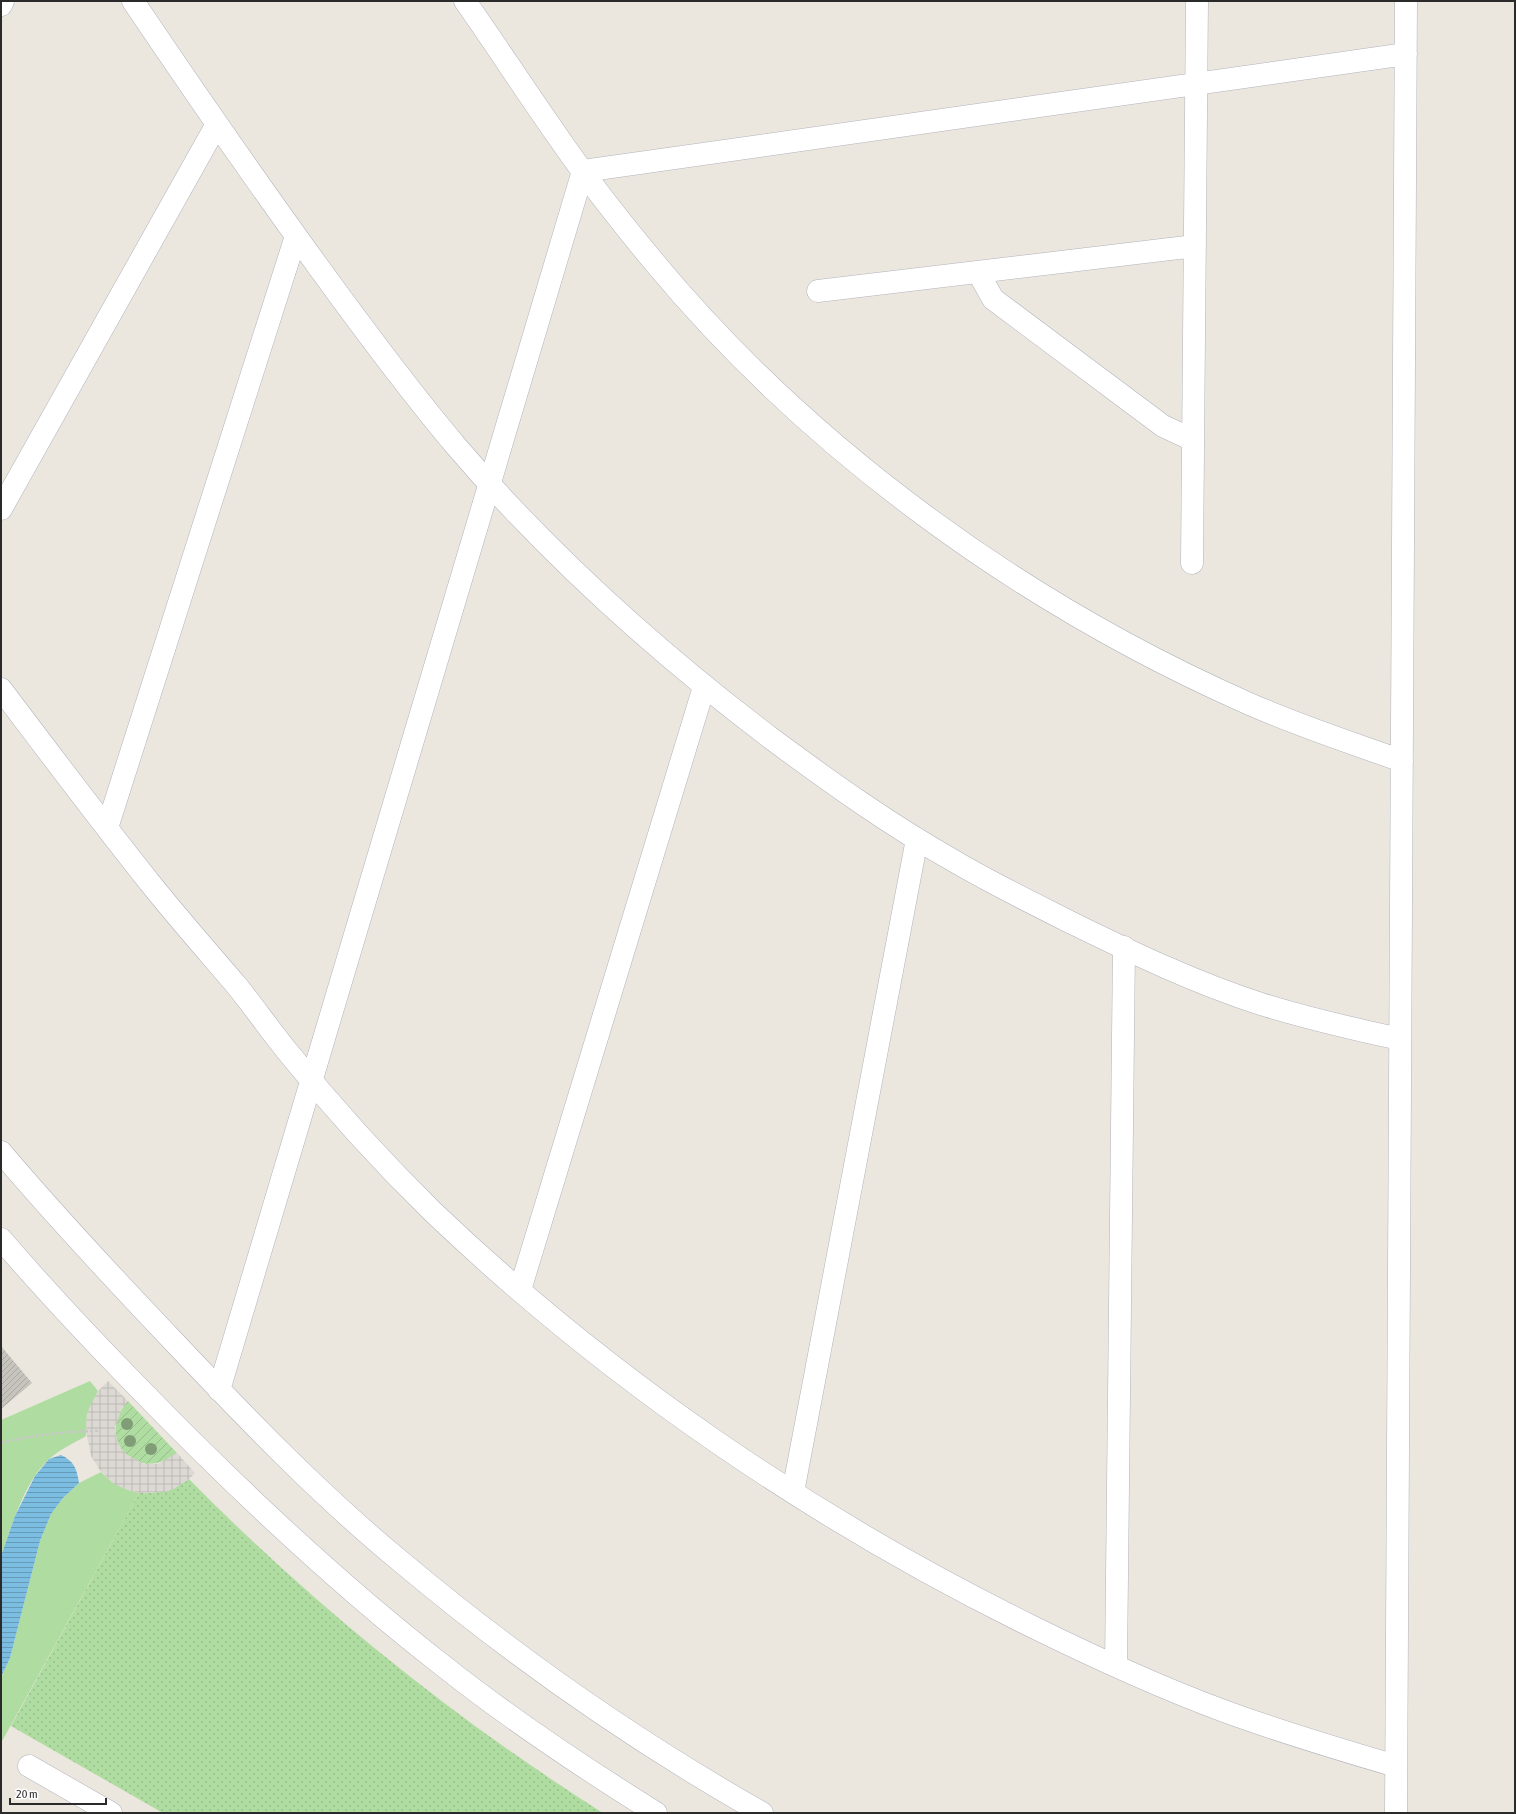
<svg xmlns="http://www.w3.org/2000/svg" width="1516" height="1814" font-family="'Asap Condensed',sans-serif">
  <defs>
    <pattern id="grass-dots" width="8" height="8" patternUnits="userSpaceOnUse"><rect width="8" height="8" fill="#afdca0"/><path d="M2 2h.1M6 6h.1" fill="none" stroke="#97bd8a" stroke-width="1.8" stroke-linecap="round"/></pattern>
    <pattern id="garden-furrows" width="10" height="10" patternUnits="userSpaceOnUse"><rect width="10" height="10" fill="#afdca0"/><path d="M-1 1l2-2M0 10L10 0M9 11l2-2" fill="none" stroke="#97bd8a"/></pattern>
    <pattern id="plaza-grid" width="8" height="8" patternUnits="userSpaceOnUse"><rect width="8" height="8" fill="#dcd9d4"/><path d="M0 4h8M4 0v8" fill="none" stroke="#bdbab6"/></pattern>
    <pattern id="water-rules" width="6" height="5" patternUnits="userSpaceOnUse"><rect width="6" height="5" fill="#7cbde2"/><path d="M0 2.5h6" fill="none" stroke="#669ab7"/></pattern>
    <pattern id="building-hatch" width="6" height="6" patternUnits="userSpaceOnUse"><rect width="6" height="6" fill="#c7c3bd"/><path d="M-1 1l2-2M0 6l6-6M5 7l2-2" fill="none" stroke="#aba8a3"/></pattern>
  </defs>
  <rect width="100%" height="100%" fill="#ebe7de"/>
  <path fill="url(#grass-dots)" d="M189 1479C314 1606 453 1718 603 1813H163L11 1726 139 1493C158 1494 173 1490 189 1479Z"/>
  <path fill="#afdca0" d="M90 1381 98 1391 87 1414 86 1436C74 1443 59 1450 49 1459 24 1482 12 1525 1 1556V1420Z
    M101 1472C112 1484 124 1489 139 1493L1 1743V1677L10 1658 40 1541 51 1514 63 1498 79 1483Z"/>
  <path fill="url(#garden-furrows)" d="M128 1401 177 1453C137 1485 94 1439 128 1401Z"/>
  <path fill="url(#plaza-grid)" d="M108 1381 128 1401 122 1408 115 1427 116 1437 119 1446 126 1454 144 1464H158L177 1453 195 1473 189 1479 172 1490 164 1492 139 1493 128 1490 114 1484 101 1472 91 1456 86 1431 87 1414 90 1406 98 1391Z"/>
  <path fill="url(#water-rules)" d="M61 1455C74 1461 77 1469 79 1483L63 1498 51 1514 40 1541 10 1658 1 1677V1556L15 1516 35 1476 49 1459Z"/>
  <path fill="url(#building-hatch)" d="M1 1346 32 1383 1 1409Z"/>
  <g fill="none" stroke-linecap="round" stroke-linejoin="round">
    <g stroke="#b2b3bc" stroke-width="23">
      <path id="street" d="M133 1C193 90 254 178 317 265 362 327 407 388 456 446 550 556 657 652 772 739 830 782 890 825 954 861 993 884 1034 904 1074 924 1135 954 1196 983 1261 1004 1307 1018 1353 1029 1400 1039
        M465 1C496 45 525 90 556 134 586 178 620 221 654 262 810 450 1022 603 1245 702 1296 725 1349 742 1402 761
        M1 5 3 1
        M978 272 993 299 1163 426 1193 440
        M818 291 1195 246
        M1 509 217 124
        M1192 563 1197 1
        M1 689C50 754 99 819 150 883 178 918 208 952 237 986 254 1007 270 1030 287 1051 332 1107 381 1161 433 1212 609 1380 815 1520 1033 1627 1096 1658 1159 1687 1224 1711 1281 1732 1338 1749 1396 1766
        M107 828 296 236
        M1 1152C57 1218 116 1281 176 1344 247 1419 319 1494 399 1560 512 1655 633 1740 762 1813
        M1 1239C44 1289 89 1337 135 1384 233 1485 335 1582 446 1668 513 1721 584 1768 656 1813
        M520 1290 704 687
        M219 1390 583 171 1406 54
        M793 1492 917 839
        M1116 1666 1124 947
        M29 1766 111 1813
        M1396 1813 1406 1"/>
    </g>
    <path stroke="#c8c8c8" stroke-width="2.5" stroke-dasharray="3 2" stroke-linecap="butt" d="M1 1443C33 1435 67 1431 100 1431"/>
    <use href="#street" stroke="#fff" stroke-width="22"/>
  </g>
  <g fill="#809d77">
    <circle cx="127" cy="1424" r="6"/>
    <circle cx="130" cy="1441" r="6"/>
    <circle cx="151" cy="1449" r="6"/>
  </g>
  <rect width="1516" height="1814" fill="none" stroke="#2a2a2a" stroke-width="4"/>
  <path d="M10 1798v6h96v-6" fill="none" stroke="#2a2a2a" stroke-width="2"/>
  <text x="16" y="1798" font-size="12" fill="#2a2a2a" stroke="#ffffff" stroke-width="3" paint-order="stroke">20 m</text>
</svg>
